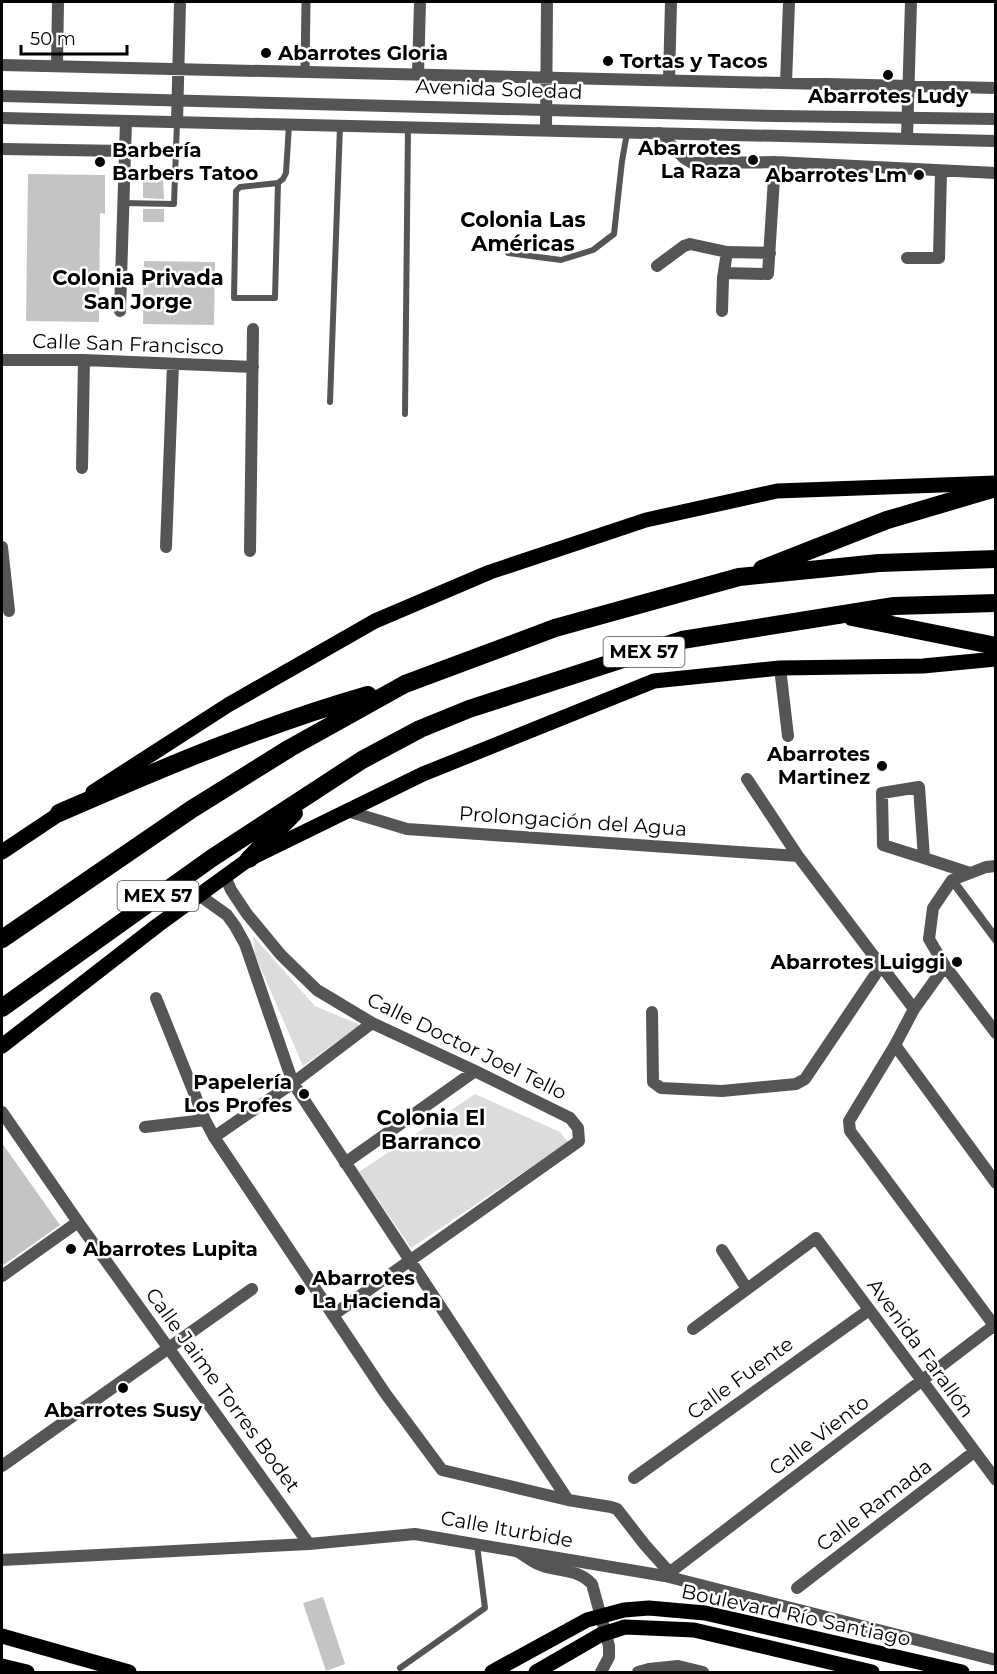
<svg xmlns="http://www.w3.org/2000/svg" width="997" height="1674" font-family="Montserrat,sans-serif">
  <rect width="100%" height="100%" fill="#fff"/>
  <path fill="#dcdcdc" d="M253 936 315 1006 360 1025 303 1066 255 955Z
    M475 1094 560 1132 568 1142 411 1248 359 1172Z"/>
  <path fill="#c4c4c4" d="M28 174 105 175V214L100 213 99 322 26 321Z
    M143 178H163L164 199 143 198Z
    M143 209H164V222H143Z
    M144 261 215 262 214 325 143 324Z
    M2 1143 60 1225 2 1266Z
    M323 1597 345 1664 326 1671 303 1603Z"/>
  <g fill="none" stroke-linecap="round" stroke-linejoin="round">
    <path stroke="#555" stroke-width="6" d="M278 183 275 298H234L236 191 240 187 278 183 283 179 286 173 289 125
      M123 203 174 204 177 122
      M508 253 561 260 593 250 614 234 622 161 627 133
      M330 402 340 126
      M405 414 408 127
      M400 1668 485 1608 477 1545"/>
    <path stroke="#555" stroke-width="9" d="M305 72 306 2
      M952 880 996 939"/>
    <path stroke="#555" stroke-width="12" d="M2 65 996 88
      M57 66 58 2
      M418 74 420 2
      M669 80 671 2
      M786 83 789 2
      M177 122 180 2
      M546 130 547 2
      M659 133 684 158 692 163 775 162 996 173
      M907 137 911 2
      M2 149 125 151
      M907 258H939L941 171
      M657 266 684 246 690 244 727 252
      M724 273 768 274 775 162
      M120 311 126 121
      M722 311 723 278 727 252 770 253
      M2 360H84L253 367
      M82 468 84 360
      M2 547 9 611
      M166 547 173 364
      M250 551 253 329
      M780 668 788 736
      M747 779 798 856 914 1009
      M347 811 407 829 798 856
      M924 858 883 845 882 793 919 787 924 858 970 873
      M996 866 986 867 952 880 933 908 929 939 945 966 996 1033
      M225 876 231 890 247 914 281 955 317 990 372 1023 475 1071 570 1118 578 1128 579 1141 333 1315
      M199 895 227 915 235 926 245 944 293 1083 568 1500
      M945 966 914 1009 895 1045 849 1121 850 1131 996 1328
      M156 998 205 1120 214 1137 385 1393 442 1470 568 1500 611 1507 617 1509 645 1545 670 1573
      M652 1012 653 1082 661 1088 722 1091 796 1084 805 1079 881 966
      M895 1045 996 1183
      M145 1127 205 1120
      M214 1137 293 1083 372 1023
      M345 1163 475 1071
      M722 1250 747 1289
      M2 1276 78 1222
      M693 1329 816 1238 996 1480
      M2 1466 252 1289
      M634 1478 869 1310
      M518 1552C526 1556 534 1564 543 1566 562 1572 578 1569 592 1584L609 1646V1657L601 1672
      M2 1560 309 1544
      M665 1576 996 1324
      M797 1588 974 1452
      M638 1672 649 1669 678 1666 703 1672"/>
    <path stroke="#555" stroke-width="12" d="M2 96 776 116 996 119
      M2 118 996 141
      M2 1112 78 1222 309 1544 415 1534 665 1576 996 1660"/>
    <path stroke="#000" stroke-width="15" d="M93 792 228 705 375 621 490 572 646 520 777 491 996 483
      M2 852 68 808
      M2 1046 158 925 249 859 423 774 654 681 780 668 923 666 996 659
      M2 1636 129 1672
      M2 1666 27 1672
      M492 1672 587 1620 624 1610 649 1608 705 1613 962 1672
      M536 1672 600 1635 625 1627 694 1630 872 1672"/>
    <path stroke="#000" stroke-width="18" d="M762 569 887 520 996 488
      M852 617 996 646
      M59 813C160 769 263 725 368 695
      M249 859 294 813
      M2 939 192 809 290 748 405 684 555 628 739 577 879 563 996 559
      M2 1008 212 858 362 760 420 729 469 709 682 640 894 606 996 603"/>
  </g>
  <g fill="#000" stroke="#fff" stroke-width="2">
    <circle cx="266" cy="53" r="6"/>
    <circle cx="608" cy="61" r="6"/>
    <circle cx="888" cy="75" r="6"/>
    <circle cx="753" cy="160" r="6"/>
    <circle cx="100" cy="162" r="6"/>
    <circle cx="919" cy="175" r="6"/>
    <circle cx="882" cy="766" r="6"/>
    <circle cx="957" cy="962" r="6"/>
    <circle cx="304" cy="1094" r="6"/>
    <circle cx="71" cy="1249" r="6"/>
    <circle cx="300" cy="1290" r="6"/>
    <circle cx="123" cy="1388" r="6"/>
  </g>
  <g text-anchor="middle" stroke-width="5" stroke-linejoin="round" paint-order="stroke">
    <g fill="#fff" stroke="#4c4c4c" stroke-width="1.5">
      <rect x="603.5" y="637" width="81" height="30" rx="4.5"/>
      <rect x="117.5" y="881" width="81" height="30" rx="4.5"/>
    </g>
    <g font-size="18" font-weight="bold" fill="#000">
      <text x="644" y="658">MEX 57</text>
      <text x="158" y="902">MEX 57</text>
    </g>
    <g font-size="20" font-weight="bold" fill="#000" stroke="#fff" text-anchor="start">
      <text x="278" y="60">Abarrotes Gloria</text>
      <text x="620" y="68">Tortas y Tacos</text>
      <text x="888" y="103" text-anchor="middle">Abarrotes Ludy</text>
      <text x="741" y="155" text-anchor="end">Abarrotes<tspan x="741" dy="23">La Raza</tspan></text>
      <text x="112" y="157">Barbería<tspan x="112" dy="23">Barbers Tatoo</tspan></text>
      <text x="907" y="182" text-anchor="end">Abarrotes Lm</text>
      <text x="870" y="761" text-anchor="end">Abarrotes<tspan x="870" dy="23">Martinez</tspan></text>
      <text x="945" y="969" text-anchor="end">Abarrotes Luiggi</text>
      <text x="292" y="1089" text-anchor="end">Papelería<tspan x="292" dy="23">Los Profes</tspan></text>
      <text x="83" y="1256">Abarrotes Lupita</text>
      <text x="312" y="1285">Abarrotes<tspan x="312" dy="23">La Hacienda</tspan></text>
      <text x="123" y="1417" text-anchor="middle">Abarrotes Susy</text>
    </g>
    <g font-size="20" fill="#000" stroke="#fff">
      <text transform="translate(499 89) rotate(2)" y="7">Avenida Soledad</text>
      <text transform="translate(128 344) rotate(2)" y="7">Calle San Francisco</text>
      <text transform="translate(573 821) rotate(4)" y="7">Prolongación del Agua</text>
      <text transform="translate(467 1046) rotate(26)" y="7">Calle Doctor Joel Tello</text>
      <text transform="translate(921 1348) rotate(54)" y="7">Avenida Farallón</text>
      <text transform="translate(740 1378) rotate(-36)" y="7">Calle Fuente</text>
      <text transform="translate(223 1390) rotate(54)" y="7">Calle Jaime Torres Bodet</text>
      <text transform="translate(819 1435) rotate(-37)" y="7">Calle Viento</text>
      <text transform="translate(874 1505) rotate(-37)" y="7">Calle Ramada</text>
      <text transform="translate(507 1529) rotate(10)" y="7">Calle Iturbide</text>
      <text transform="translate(796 1615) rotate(12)" y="7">Boulevard Río Santiago</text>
    </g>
    <g font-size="21" font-weight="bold" fill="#000" stroke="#fff">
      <text x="523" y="227">Colonia Las<tspan x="523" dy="24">Américas</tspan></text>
      <text x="138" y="285">Colonia Privada<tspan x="138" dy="24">San Jorge</tspan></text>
      <text x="431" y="1125">Colonia El<tspan x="431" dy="24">Barranco</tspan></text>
    </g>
  </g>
  <rect width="997" height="1674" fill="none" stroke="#000000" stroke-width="6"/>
  <path d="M21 45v9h106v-9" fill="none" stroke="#000000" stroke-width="3"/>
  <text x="30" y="45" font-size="18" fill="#000000" stroke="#ffffff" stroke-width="4.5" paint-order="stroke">50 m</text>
</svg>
